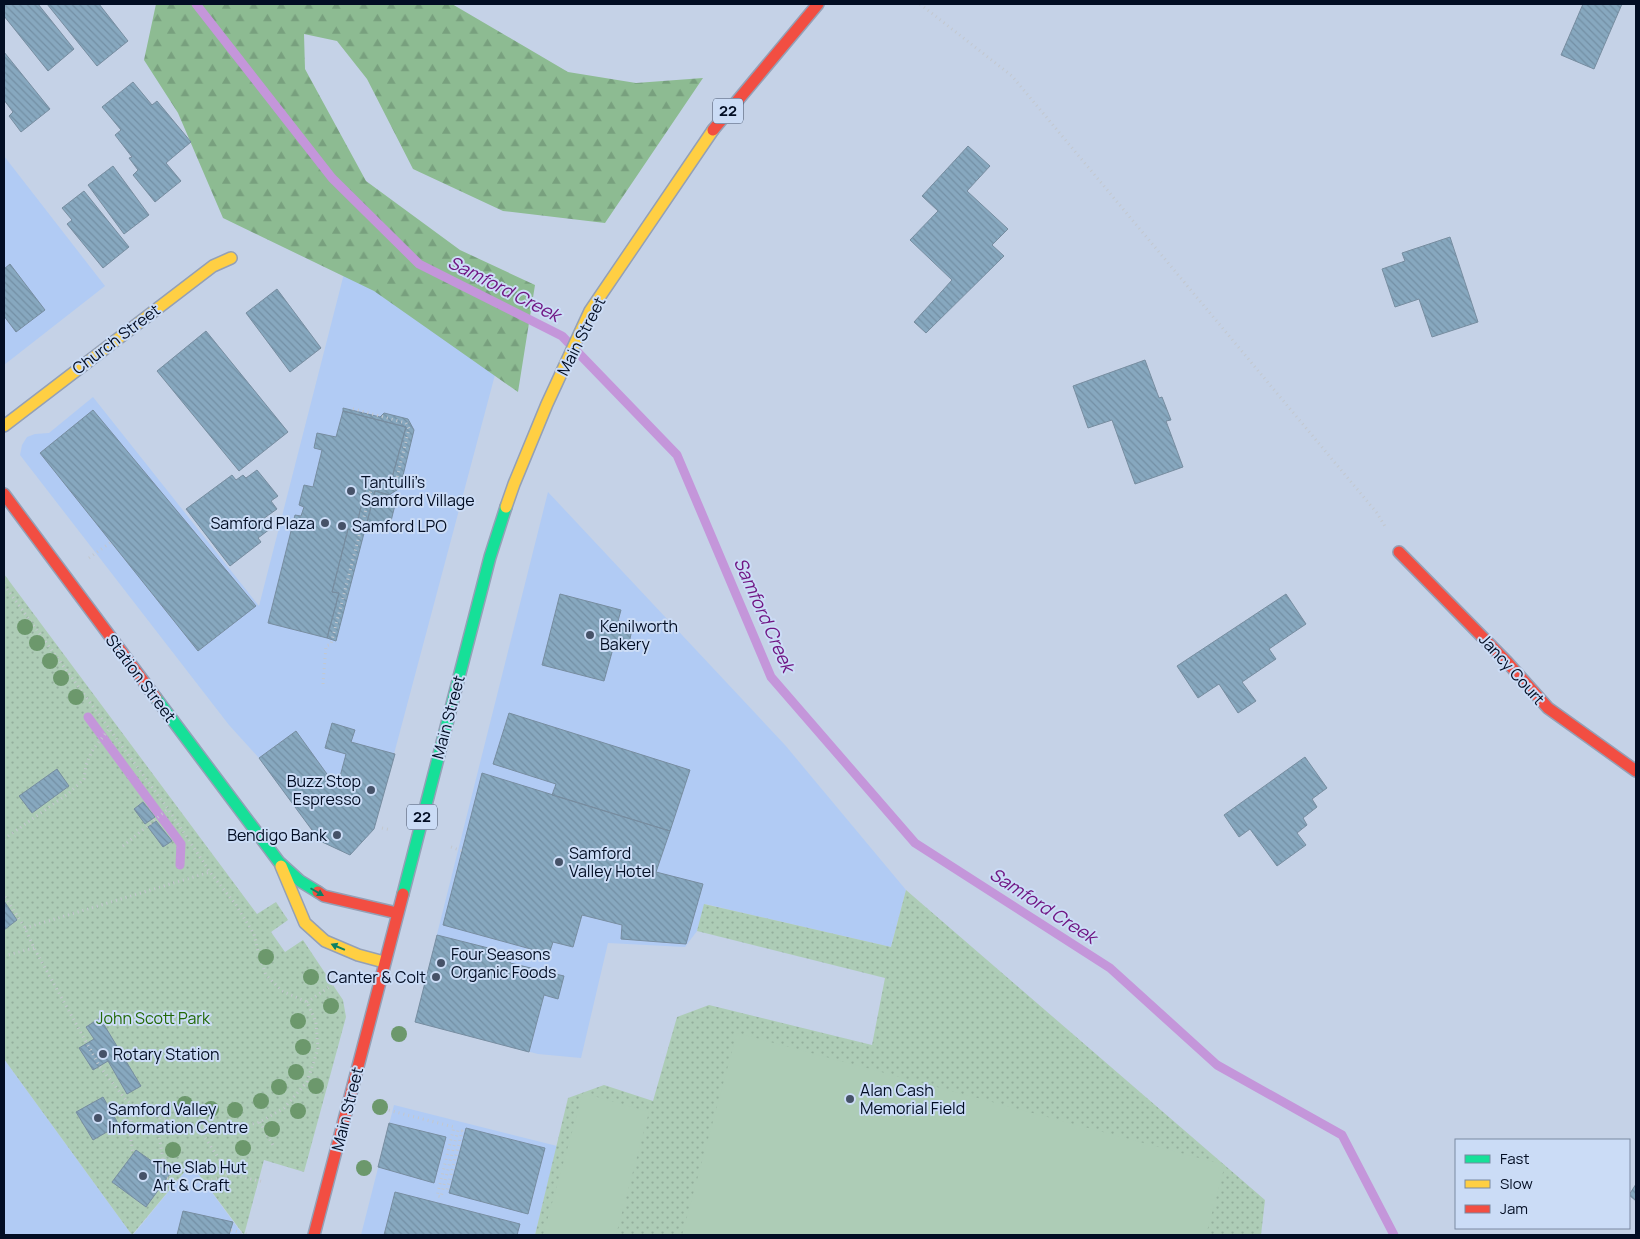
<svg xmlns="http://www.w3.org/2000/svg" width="1640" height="1239" font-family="Manrope,sans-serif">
  <defs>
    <pattern id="forest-firs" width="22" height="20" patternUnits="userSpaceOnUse" patternTransform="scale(1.25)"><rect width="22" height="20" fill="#8dbb92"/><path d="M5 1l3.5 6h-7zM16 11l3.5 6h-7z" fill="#78a07e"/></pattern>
    <pattern id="park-dots" width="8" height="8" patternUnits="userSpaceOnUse" patternTransform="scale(1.25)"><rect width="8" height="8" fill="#adccb6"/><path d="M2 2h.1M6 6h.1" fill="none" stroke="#93ae9c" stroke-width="1.8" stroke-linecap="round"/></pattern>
    <pattern id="building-back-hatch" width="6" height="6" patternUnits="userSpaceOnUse" patternTransform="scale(1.25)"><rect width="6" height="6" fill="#87a8bf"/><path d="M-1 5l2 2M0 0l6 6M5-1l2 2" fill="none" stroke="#738fa4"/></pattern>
  </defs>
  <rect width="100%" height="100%" fill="#c5d2e7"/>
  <path fill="#b1cbf4" d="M4 156 105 286 4 365Z
    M348 258 508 326 374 829 350 855 320 841 259 758 229 725 20 455 22 445 27 437 35 434 49 433 93 397 259 606Z
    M548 492 785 745 906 890 891 947 705 904 697 931 685 947 608 943 581 1058 538 1054 415 1022Z
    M4 1059 132 1235H4Z
    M394 1105 557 1146 535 1235H361Z
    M191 1164 243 1235H133Z"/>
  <path fill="url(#forest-firs)" d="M156 4H452L568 72 636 83 703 78 605 223 503 211 413 169 367 79 337 41 304 34 305 69 366 181 460 250 535 285 518 392 374 291 223 218 178 113 144 60Z"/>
  <path fill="url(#park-dots)" d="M4 574 257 914 276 902 288 920 271 932 285 952 303 940 343 1000 346 1017 304 1172 264 1160 244 1235 191 1164 132 1235 4 1059Z
    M906 890 1265 1200 1261 1235H535L568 1098 604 1085 653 1101 677 1017 709 1005 872 1045 885 978 697 931 704 904 891 947Z"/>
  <path fill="#adccb6" d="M737 1033 1225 1165 1206 1235H682Z
    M583 1093 649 1112 616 1235H543Z"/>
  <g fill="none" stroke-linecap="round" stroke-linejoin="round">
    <path stroke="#c496da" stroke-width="9" d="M196 4 332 178 419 264 562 336 677 455 771 677 915 843 1110 968 1217 1065 1342 1135 1394 1235
      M88 717 181 844 180 865"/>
  </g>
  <path fill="url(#building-back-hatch)" stroke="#778da0" d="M4 4H38L74 49 48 71 4 16Z
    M47 4H99L128 41 97 66Z
    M1583 4H1622L1594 69 1561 55Z
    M4 52 50 109 21 132 9 116 13 112 4 100Z
    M133 82 152 105 157 101 191 142 166 163 181 181 155 202 133 175 138 170 129 158 132 157 115 135 121 130 102 107Z
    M968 146 990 166 967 191 1008 229 992 245 1004 256 926 333 914 322 952 280 910 240 938 211 922 196Z
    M113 166 149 215 124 234 88 185Z
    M84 191 129 247 103 268 67 224 72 220 62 208Z
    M1450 237 1478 322 1432 337 1419 299 1395 307 1382 269 1405 261 1402 253Z
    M10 264 45 310 16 332 4 316V269Z
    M277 289 321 348 290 372 246 313Z
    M206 331 288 432 239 471 157 371Z
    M1145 360 1159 398 1162 397 1171 420 1166 421 1183 467 1135 484 1112 420 1088 428 1073 386Z
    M343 408 380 417 384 413 408 419 414 430 400 488 389 495 375 491 336 641 327 638 339 593 332 592 348 529 355 531 368 479 390 485 406 427 343 411Z
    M93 410 256 606 198 651 40 453Z
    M343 411 406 427 390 485 368 479 355 531 348 529 332 592 339 593 327 638 268 623 295 515 301 516 304 507 299 505 304 485 313 487 322 450 314 448 317 433 336 437Z
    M257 470 278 496 271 501 277 509 263 519 270 529 258 538 261 542 230 566 186 509 232 475 236 480 243 475 246 478Z
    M375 491 397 497 389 529 367 523Z
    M560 594 621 610 618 621 633 624 628 649 614 645 604 681 542 665Z
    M1286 594 1306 624 1269 649 1276 659 1242 682 1256 701 1238 713 1219 684 1198 698 1177 666Z
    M509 713 690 770 670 831 552 795 556 784 493 764Z
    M332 723 355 730 351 742 395 754 374 829 350 855 320 841 259 758 296 731 337 788 346 754 325 748Z
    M1305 757 1327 788 1312 799 1317 807 1303 818 1307 825 1297 833 1306 845 1277 866 1250 829 1239 837 1224 815Z
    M57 769 69 786 32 813 19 796Z
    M482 773 670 831 656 872 703 884 686 944 621 939 622 925 582 915 573 947 553 942 549 954 443 925Z
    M143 802 155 817 145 824 134 809Z
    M156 821 172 841 163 847 148 827Z
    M4 901 17 920 4 930Z
    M437 935 512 954 510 963 564 976 558 999 544 995 529 1052 415 1022Z
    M100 1018 141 1086 127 1094 108 1061 93 1070 79 1048 94 1039 86 1027Z
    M103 1097 119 1125 93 1140 76 1112Z
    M389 1123 446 1137 434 1183 378 1167Z
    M466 1128 545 1148 528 1214 449 1193Z
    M136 1150 170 1174 146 1207 112 1182Z
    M1636 1184V1201L1629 1195Z
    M395 1192 520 1224 517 1235H384Z
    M183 1211 233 1222 229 1235H177Z"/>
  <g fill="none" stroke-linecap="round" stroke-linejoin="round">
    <g stroke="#94a0b6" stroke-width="14">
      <path id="fast" d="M156 698 279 862 300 881 318 892
        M403 894 490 557 506 507"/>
    </g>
    <g stroke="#94a0b6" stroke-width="14">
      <path id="slow" d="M4 426 213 266 231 258
        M506 507 514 484 547 404 590 311 713 130
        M281 866 305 923 325 941 358 955 384 962"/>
    </g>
    <g stroke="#94a0b6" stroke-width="14">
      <path id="jam" d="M713 130 818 4
        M4 494 156 698
        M1399 552 1507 662 1548 708 1636 771
        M318 892 324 896 397 913
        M314 1235 403 894"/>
    </g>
    <path stroke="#c3c8cf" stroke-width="3" stroke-dasharray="1 4" stroke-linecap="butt" d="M920 4 1012 76 1377 513 1386 528
      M89 558 111 542
      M4 585 168 809 210 872 236 905 254 934 258 951 266 975 282 991 307 1002 316 1022 318 1049 307 1082 284 1108 260 1122 244 1126 195 1127 162 1119 141 1111 126 1100 100 1067 34 948 25 928 4 895
      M323 684 326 646 331 644 372 486 388 489 395 486 409 429 406 423 350 408
      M382 828 391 830
      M4 839 69 793 84 779 86 765 92 751 109 729
      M123 846 168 809
      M451 847 462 851
      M25 928 210 872
      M4 956 34 948
      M307 1002 341 979
      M132 1105 130 1133 133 1154
      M384 1109 454 1127 437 1196 441 1197 458 1130 462 1131 447 1190
      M160 1118 159 1136 163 1159 160 1167
      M260 1122 274 1147
      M195 1127 206 1139 229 1174 264 1182
      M167 1178C192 1185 206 1183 229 1174
      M231 1230 250 1235"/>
    <use href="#fast" stroke="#16e098" stroke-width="11"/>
    <use href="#slow" stroke="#ffcf43" stroke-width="11"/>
    <use href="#jam" stroke="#f24e42" stroke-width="11"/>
  </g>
  <g fill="#6c986c">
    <circle cx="25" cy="627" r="8"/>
    <circle cx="37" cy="643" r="8"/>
    <circle cx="50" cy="661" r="8"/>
    <circle cx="61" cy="678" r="8"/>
    <circle cx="76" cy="697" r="8"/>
    <circle cx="266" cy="957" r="8"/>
    <circle cx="311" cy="977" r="8"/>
    <circle cx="331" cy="1006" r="8"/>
    <circle cx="298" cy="1021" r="8"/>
    <circle cx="399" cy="1034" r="8"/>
    <circle cx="303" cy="1047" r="8"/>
    <circle cx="296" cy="1072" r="8"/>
    <circle cx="316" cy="1086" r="8"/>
    <circle cx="279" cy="1087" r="8"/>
    <circle cx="261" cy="1101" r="8"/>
    <circle cx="185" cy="1104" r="8"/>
    <circle cx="380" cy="1107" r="8"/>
    <circle cx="211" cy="1109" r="8"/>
    <circle cx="235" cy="1110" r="8"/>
    <circle cx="298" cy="1111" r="8"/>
    <circle cx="272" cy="1129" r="8"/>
    <circle cx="243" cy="1148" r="8"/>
    <circle cx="173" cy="1150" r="8"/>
    <circle cx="364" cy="1168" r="8"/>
  </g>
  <defs><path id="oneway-solid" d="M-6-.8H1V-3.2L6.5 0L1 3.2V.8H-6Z" transform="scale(1.25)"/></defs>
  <g fill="#0d8163">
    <use href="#oneway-solid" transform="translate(317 892) rotate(30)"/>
    <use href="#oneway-solid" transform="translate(338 947) rotate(-157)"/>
  </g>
  <g fill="#465268" stroke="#cbdcf6" stroke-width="2">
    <circle cx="351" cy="491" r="5"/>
    <circle cx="325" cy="523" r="5"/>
    <circle cx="342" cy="526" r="5"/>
    <circle cx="590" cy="635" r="5"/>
    <circle cx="371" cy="790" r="5"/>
    <circle cx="337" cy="835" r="5"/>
    <circle cx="559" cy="862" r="5"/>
    <circle cx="441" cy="963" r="5"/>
    <circle cx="436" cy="977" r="5"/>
    <circle cx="103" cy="1054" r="5"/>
    <circle cx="850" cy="1099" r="5"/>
    <circle cx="98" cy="1118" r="5"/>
    <circle cx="143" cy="1176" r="5"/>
  </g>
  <g text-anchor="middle" stroke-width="4" stroke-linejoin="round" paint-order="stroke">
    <g fill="#cbdcf6" stroke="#3e4b62" stroke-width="1">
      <rect x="713" y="98.5" width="30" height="25" rx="4"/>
      <rect x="407" y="804.5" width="30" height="25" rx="4"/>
    </g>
    <g font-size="15" font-weight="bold" fill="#020d23">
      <text x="728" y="116">22</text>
      <text x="422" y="822">22</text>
    </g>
    <g font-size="16" fill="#020d23" stroke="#cbdcf6">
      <text transform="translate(581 336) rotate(-63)" y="6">Main Street</text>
      <text transform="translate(116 339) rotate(-37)" y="6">Church Street</text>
      <text transform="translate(1512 669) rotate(48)" y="6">Jancy Court</text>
      <text transform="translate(141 678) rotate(53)" y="6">Station Street</text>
      <text transform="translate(448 717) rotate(-75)" y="6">Main Street</text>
      <text transform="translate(347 1109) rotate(-76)" y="6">Main Street</text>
    </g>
    <g font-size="16" fill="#020d23" stroke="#cbdcf6" text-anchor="start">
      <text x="361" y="488">Tantulli’s<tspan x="361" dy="18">Samford Village</tspan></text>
      <text x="315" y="529" text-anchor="end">Samford Plaza</text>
      <text x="352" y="532">Samford LPO</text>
      <text x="600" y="632">Kenilworth<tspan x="600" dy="18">Bakery</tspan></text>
      <text x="361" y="787" text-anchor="end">Buzz Stop<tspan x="361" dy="18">Espresso</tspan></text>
      <text x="327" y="841" text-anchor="end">Bendigo Bank</text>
      <text x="569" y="859">Samford<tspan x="569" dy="18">Valley Hotel</tspan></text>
      <text x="451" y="960">Four Seasons<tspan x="451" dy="18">Organic Foods</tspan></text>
      <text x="426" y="983" text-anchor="end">Canter &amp; Colt</text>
      <text x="113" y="1060">Rotary Station</text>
      <text x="860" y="1096">Alan Cash<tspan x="860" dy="18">Memorial Field</tspan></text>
      <text x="108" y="1115">Samford Valley<tspan x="108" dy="18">Information Centre</tspan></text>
      <text x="153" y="1173">The Slab Hut<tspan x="153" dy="18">Art &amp; Craft</tspan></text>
    </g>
    <g font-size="16" fill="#236907" stroke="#cbdcf6">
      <text x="153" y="1024">John Scott Park</text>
    </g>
    <g font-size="18" font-style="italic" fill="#701583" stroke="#cbdcf6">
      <text transform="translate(504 289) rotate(27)" y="6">Samford Creek</text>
      <text transform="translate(764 615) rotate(66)" y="6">Samford Creek</text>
      <text transform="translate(1043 906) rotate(33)" y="6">Samford Creek</text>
    </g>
  </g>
  <rect width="1640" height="1239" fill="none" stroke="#020d23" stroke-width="10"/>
  <rect x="1455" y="1139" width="175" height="90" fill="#cbdcf6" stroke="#7b89a2"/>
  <rect x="1465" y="1155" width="25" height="8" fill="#16e098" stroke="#7b89a2"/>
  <text x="1500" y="1164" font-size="15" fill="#020d23">Fast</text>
  <rect x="1465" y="1180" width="25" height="8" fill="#ffcf43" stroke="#7b89a2"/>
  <text x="1500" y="1189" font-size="15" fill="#020d23">Slow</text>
  <rect x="1465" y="1205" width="25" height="8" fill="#f24e42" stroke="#7b89a2"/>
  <text x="1500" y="1214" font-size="15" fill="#020d23">Jam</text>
</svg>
